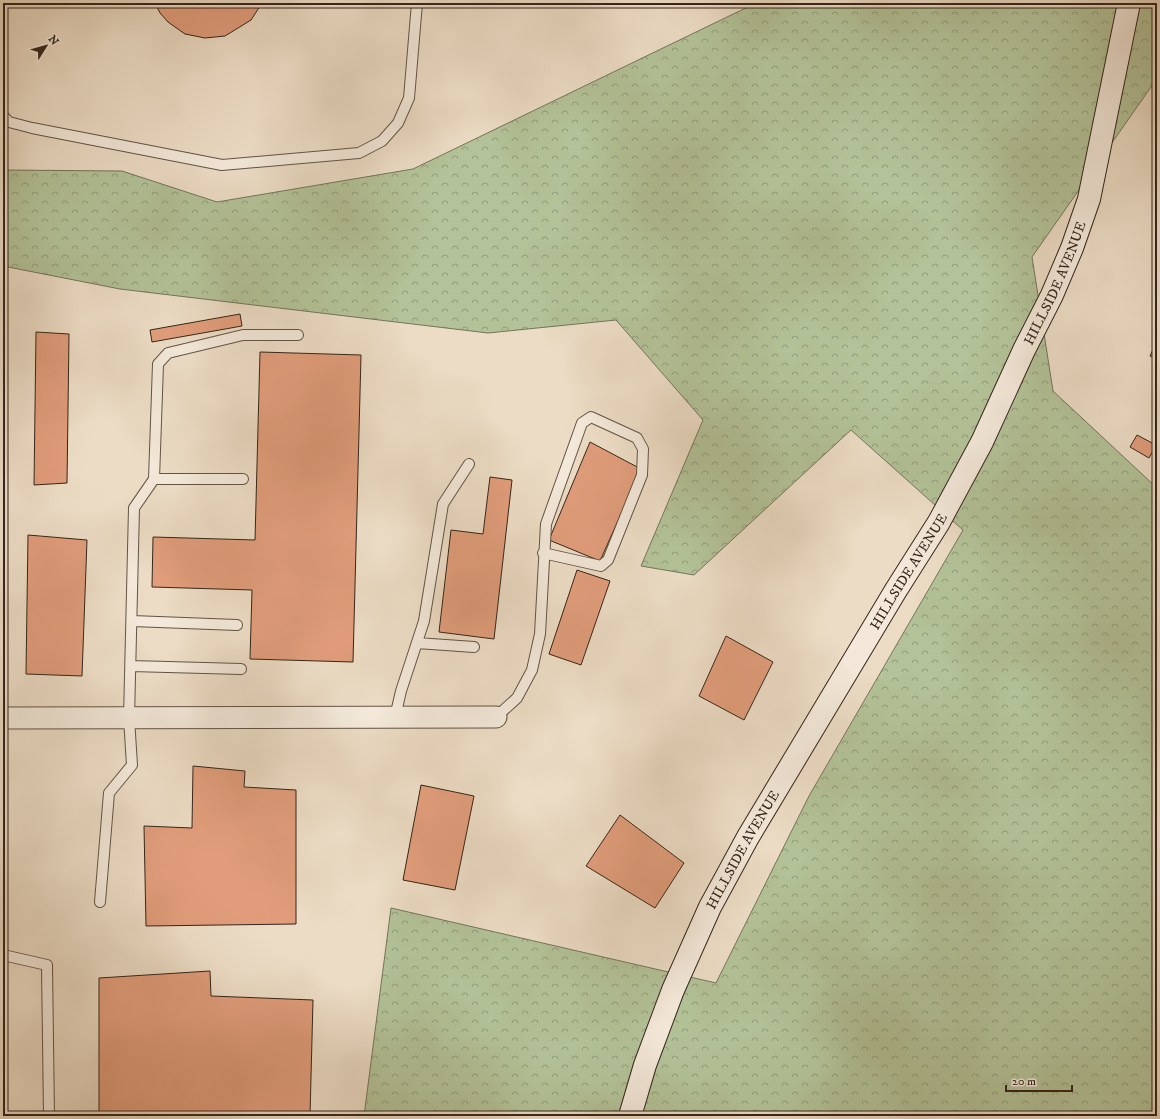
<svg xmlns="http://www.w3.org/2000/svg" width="1160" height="1119" font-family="'IM FELL DW Pica',serif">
  <defs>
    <pattern id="forest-crowns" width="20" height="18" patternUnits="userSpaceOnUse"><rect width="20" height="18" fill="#b3c298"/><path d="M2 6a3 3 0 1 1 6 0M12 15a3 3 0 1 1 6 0" fill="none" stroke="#929d7b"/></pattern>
  </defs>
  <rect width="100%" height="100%" fill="#ecdcc5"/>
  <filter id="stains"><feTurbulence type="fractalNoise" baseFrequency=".005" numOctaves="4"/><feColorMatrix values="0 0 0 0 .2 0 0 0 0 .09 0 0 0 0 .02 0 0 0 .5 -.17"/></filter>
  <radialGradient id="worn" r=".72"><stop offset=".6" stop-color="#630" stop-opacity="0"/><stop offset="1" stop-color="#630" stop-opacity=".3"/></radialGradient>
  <path fill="url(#forest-crowns)" stroke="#74745a" d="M756 3H1157V70L1151 87 1032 257 1053 391 1157 488V1116H364L391 908 716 983 809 796 963 530 851 430 694 575 641 566 703 420 616 320 488 333 120 289 3 266V170L122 171 217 202 413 169Z"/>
  <path fill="#e19d7b" stroke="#34251b" d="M155 3H262L251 20 225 36 205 38 185 34 168 22 160 13Z
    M240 314 242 326 152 342 150 330Z
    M36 332 69 334 67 483 34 485Z
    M1157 341V359L1150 356Z
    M260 352 361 355 353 662 250 659 252 590 152 587 153 537 255 540Z
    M1137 435 1156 445 1149 458 1130 447Z
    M590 442 641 469 600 561 549 540Z
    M490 477 512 480 494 639 439 632 451 530 483 534Z
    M28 535 87 540 82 676 26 674Z
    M577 570 610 581 581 665 549 654Z
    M726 636 773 662 744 720 699 696Z
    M193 766 245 771 244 787 296 790V924L146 926 144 826 192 828Z
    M421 785 474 796 455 890 403 880Z
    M620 815 684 863 655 908 586 866Z
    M210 971 211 996 313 1000 310 1116H99V978Z"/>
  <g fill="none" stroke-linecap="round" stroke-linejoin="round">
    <g stroke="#625346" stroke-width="12">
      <path id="lane" d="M3 116 9 122 32 128 222 165 359 153 382 141 398 123 409 98 417 3
        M154 479 158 364 168 353 243 335H298
        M132 621 237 625
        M417 643 474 647
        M131 666 241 669
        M395 717 401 691 424 621 443 504 469 464
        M496 717 517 698 532 670 540 634 546 524 582 423 591 417 637 438 643 449 642 475 608 560 601 566 543 553
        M100 902 109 793 132 765 129 718 134 508 154 479H243
        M3 955 47 965 49 1116"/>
    </g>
    <g stroke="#625346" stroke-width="23">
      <path id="street" d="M3 718 496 717"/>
    </g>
    <g stroke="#34251b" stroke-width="24">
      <g id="secondary">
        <path id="s1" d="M630 1116 645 1065 673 990 710 907 748 837 896 590 939 522 982 442 1024 350 1052 295 1072 248 1089 199 1129 3"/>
      </g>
    </g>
    <use href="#lane" stroke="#f3e8d9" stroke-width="10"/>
    <use href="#street" stroke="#f3e8d9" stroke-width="21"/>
    <use href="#secondary" stroke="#f3e8d9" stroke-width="22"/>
  </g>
  <g text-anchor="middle" stroke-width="3" stroke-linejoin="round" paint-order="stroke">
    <g font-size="14" fill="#34251b" stroke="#f3e8d9">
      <text dy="5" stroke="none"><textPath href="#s1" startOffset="938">HILLSIDE AVENUE</textPath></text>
      <text dy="5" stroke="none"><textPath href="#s1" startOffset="614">HILLSIDE AVENUE</textPath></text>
      <text dy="5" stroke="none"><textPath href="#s1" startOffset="290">HILLSIDE AVENUE</textPath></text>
    </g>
  </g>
  <rect width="1160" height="1119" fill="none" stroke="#ecdcc5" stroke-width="16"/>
  <rect x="4" y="4" width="1152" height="1111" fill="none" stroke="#34251b" stroke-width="2"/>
  <rect x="8" y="8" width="1144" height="1103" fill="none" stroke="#34251b"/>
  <g transform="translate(46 46) rotate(53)" stroke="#f3e8d9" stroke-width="3" paint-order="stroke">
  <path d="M0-3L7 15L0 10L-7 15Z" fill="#34251b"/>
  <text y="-6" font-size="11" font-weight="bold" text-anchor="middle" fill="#34251b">N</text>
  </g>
  <path d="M1006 1085v6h66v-6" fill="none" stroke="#34251b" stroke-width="2"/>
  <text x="1012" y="1085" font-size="12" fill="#34251b" stroke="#f3e8d9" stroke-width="3" paint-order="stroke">20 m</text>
  <rect width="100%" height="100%" filter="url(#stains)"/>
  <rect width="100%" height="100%" fill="url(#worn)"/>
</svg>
